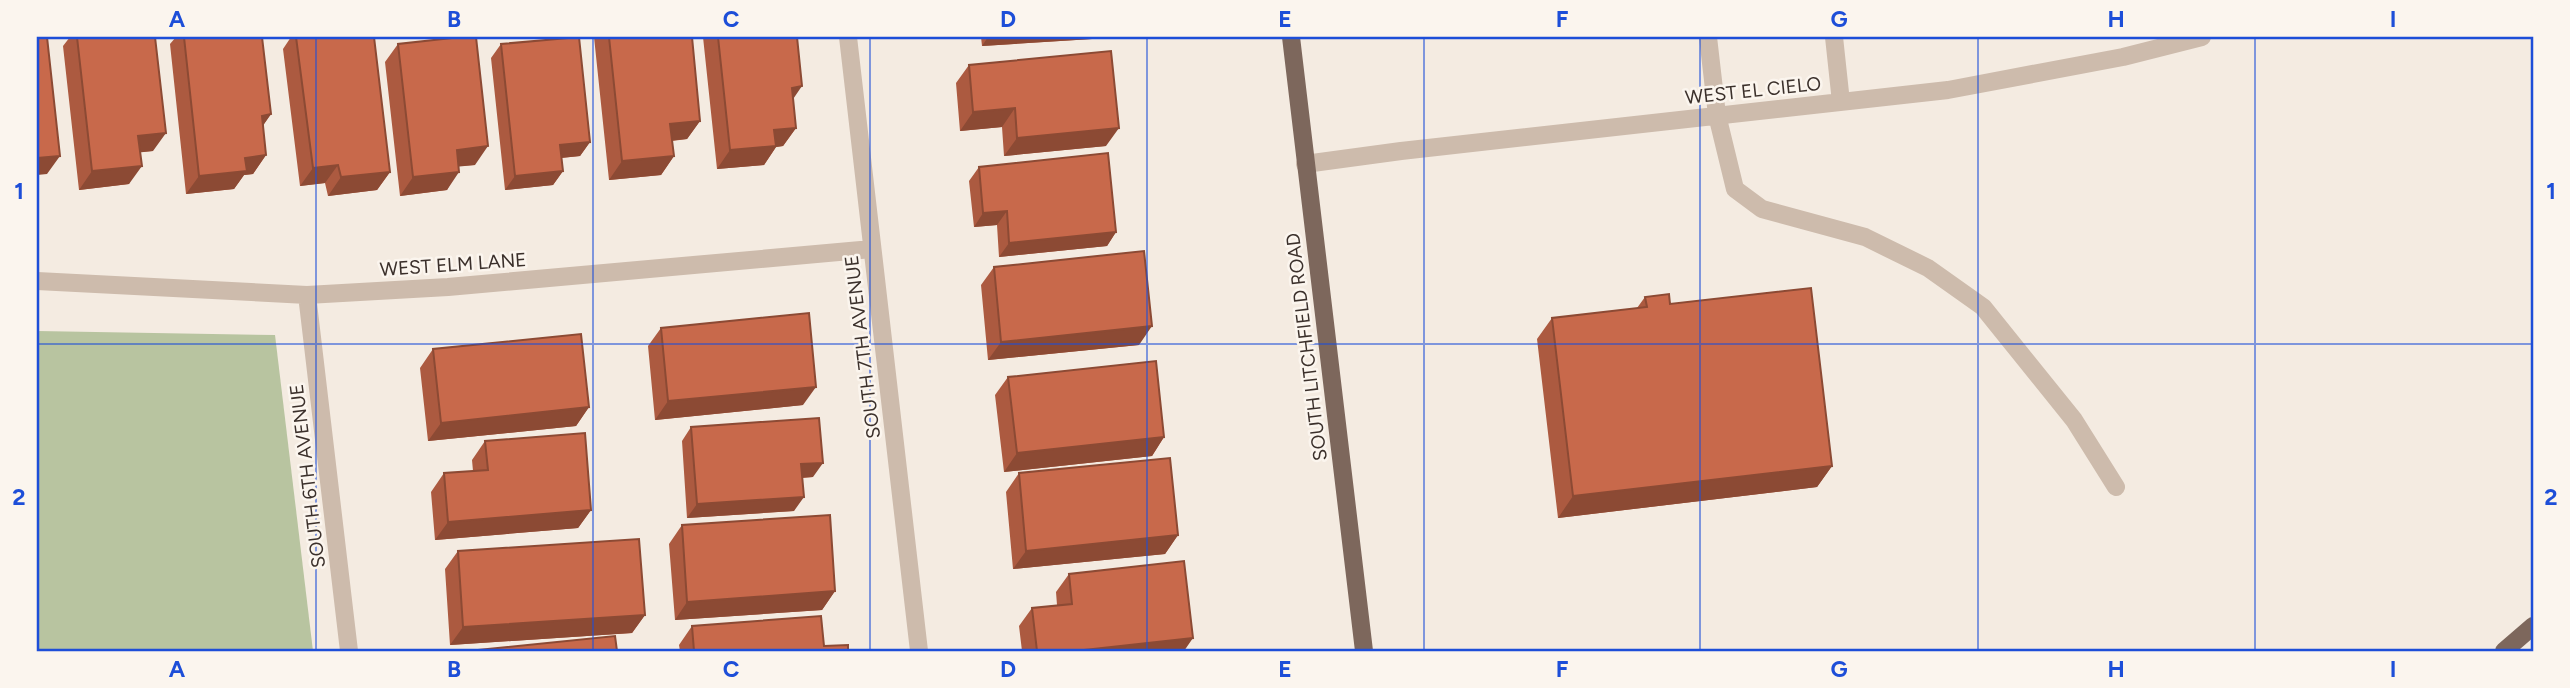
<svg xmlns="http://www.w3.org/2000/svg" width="2570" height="688" font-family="Figtree,sans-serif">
  <rect width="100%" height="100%" fill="#f4ebe1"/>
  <path fill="#b8c4a0" d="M37 331 275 335 313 651H37Z"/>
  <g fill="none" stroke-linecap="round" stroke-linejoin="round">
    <path stroke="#cdbbac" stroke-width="18" d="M848 37 919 651
      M1708 37 1717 115 1735 189 1762 209 1865 237 1928 268 1983 307 2074 420 2116 487
      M1834 37 1841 102
      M1305 164 1401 151 1948 90 2123 57 2202 37
      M37 281 307 295 448 287 872 249
      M307 295 349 651"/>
    <path stroke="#7d675c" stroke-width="18" d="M1291 37 1364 651
      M2504 651 2533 626"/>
  </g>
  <path fill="#ac5a40" d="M70 37H155L153 151 140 152 129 184 79 190 63 46Z
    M176 37H262L271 114 263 125 266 155 253 174 244 175 234 189 186 194 170 44Z
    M291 37H374L390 172 377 190 328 196 325 183 300 186 283 49Z
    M594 37H692L700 121 687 139 672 141 674 156 661 175 609 180Z
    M703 37H797L793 98 796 128 783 146 776 147 764 165 717 169Z
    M981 37H1094L1092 39 982 46Z
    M398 44 475 165 459 166 447 190 400 196 385 62Z
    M501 44 590 142 580 156 561 158 563 171 553 185 505 190 491 58Z
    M969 65 1106 146 1004 156 1002 127 960 131 956 83Z
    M979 167 1116 232 1107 246 999 257 997 225 974 227 969 181Z
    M994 267 1139 345 988 360 981 285Z
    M1645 297 1670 304 1832 466 1817 487 1558 518 1537 339 1552 318 1637 308Z
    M661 328 803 405 655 420 648 346Z
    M433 349 589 407 576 426 428 441 420 368Z
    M1008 377 1164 437 1152 456 1004 472 995 395Z
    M691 427 813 477 803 478 794 511 687 518 682 441Z
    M485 441 591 510 578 528 435 540 431 492 444 473 473 471 472 460Z
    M1019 473 1178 535 1165 554 1013 569 1006 492Z
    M682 525 835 591 822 610 675 620 669 544Z
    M458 551 645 615 632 633 450 645 445 569Z
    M1069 574 1184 651H1022L1019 626 1032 608 1057 605 1056 592Z
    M692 626 824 646 848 651H680L679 645Z"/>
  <path fill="#8c4a34" d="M988 37H1094L1092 39 982 46Z
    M802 86 789 105 792 88Z
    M1015 108 1002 127 960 131 973 112Z
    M271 114 258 133 262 116Z
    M700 121 687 139 657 142 670 124Z
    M796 128 783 146 776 147 764 165 717 169 730 150 774 130Z
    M1119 128 1106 146 1004 156 1017 138Z
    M166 133 153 151 125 154 138 136Z
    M590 142 580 156 550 159 560 145Z
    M488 146 475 165 444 168 457 150Z
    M266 155 253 174 244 175 234 189 186 194 199 176 245 158Z
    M60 156 47 174 37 175V158Z
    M674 156 661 175 609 180 622 161Z
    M338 165 325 183 300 186 313 168Z
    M142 166 129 184 79 190 92 171Z
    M563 171 553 185 505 190 515 176Z
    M390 172 377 190 328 196 341 177Z
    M459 172 447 190 400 196 413 177Z
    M1007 211 997 225 974 227 983 213Z
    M1116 232 1107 246 999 257 1009 243Z
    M1152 326 1139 345 988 360 1001 342Z
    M816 387 803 405 655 420 668 401Z
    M589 407 576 426 428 441 441 423Z
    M1164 437 1152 456 1004 472 1017 453Z
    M823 463 813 477 792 478 801 464Z
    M1832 466 1817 487 1558 518 1573 496Z
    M804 497 794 511 687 518 697 504Z
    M591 510 578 528 435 540 448 522Z
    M1178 535 1165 554 1013 569 1026 551Z
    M835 591 822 610 675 620 687 602Z
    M645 615 632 633 450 645 463 627Z
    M1193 638 1184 651H1075Z"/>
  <path fill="#c8694b" stroke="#8c4a34" stroke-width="2" d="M37 37H47L60 156 37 158Z
    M77 37H155L166 133 138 136 142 166 92 171Z
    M184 37H262L271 114 262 116 266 155 245 158 247 171 199 176Z
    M296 37H374L390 172 341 177 338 165 313 168Z
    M461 37H476L488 146 457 150 459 172 413 177 398 44Z
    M579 37 590 142 560 145 563 171 515 176 501 44Z
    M609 37H692L700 121 670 124 674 156 622 161Z
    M718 37H797L802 86 792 88 796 128 774 130 776 146 730 150Z
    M1111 51 1119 128 1017 138 1015 108 973 112 969 65Z
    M1108 153 1116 232 1009 243 1007 211 983 213 979 167Z
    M1144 251 1152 326 1001 342 994 267Z
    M1811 288 1832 466 1573 496 1552 318 1647 307 1645 297 1669 294 1670 304Z
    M809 313 816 387 668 401 661 328Z
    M581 334 589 407 441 423 433 349Z
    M1156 361 1164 437 1017 453 1008 377Z
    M819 418 823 463 801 464 804 497 697 504 691 427Z
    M585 433 591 510 448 522 444 473 488 470 485 441Z
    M1170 458 1178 535 1026 551 1019 473Z
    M830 515 835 591 687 602 682 525Z
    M639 539 645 615 463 627 458 551Z
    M1184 561 1193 638 1075 651H1037L1032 608 1072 604 1069 574Z
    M821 616 824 646 848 645V651H694L692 626Z
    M615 636 617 651H468Z"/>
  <path fill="none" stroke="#1d4ed8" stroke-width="2" stroke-opacity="0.55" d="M316 37V651M593 37V651M870 37V651M1147 37V651M1424 37V651M1700 37V651M1978 37V651M2255 37V651M37 344H2533"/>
  <g text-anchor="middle" stroke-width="5" stroke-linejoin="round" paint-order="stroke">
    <g font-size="19" fill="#3b302b" stroke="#fbf5ee">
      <text transform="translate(1753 90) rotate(-6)" y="7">WEST EL CIELO</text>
      <text transform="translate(453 264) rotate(-4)" y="7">WEST ELM LANE</text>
      <text transform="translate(862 347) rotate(-97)" y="7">SOUTH 7TH AVENUE</text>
      <text transform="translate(1306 347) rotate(-97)" y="7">SOUTH LITCHFIELD ROAD</text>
      <text transform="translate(307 476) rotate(-97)" y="7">SOUTH 6TH AVENUE</text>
    </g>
  </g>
  <rect width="2570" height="688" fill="none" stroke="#fbf5ee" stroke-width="77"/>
  <rect x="38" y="38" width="2494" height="612" fill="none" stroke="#1d4ed8" stroke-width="2.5"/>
  <g font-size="23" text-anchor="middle" font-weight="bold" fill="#1d4ed8">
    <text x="177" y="27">A</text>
    <text x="454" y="27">B</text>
    <text x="731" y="27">C</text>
    <text x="1008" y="27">D</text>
    <text x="1285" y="27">E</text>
    <text x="1562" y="27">F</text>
    <text x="1839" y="27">G</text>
    <text x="2116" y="27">H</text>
    <text x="2393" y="27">I</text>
    <text x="19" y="199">1</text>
    <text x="2551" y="199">1</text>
    <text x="19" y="505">2</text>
    <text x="2551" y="505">2</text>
    <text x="177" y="677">A</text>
    <text x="454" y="677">B</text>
    <text x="731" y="677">C</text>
    <text x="1008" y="677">D</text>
    <text x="1285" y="677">E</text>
    <text x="1562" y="677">F</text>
    <text x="1839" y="677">G</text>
    <text x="2116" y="677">H</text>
    <text x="2393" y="677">I</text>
  </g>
</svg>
